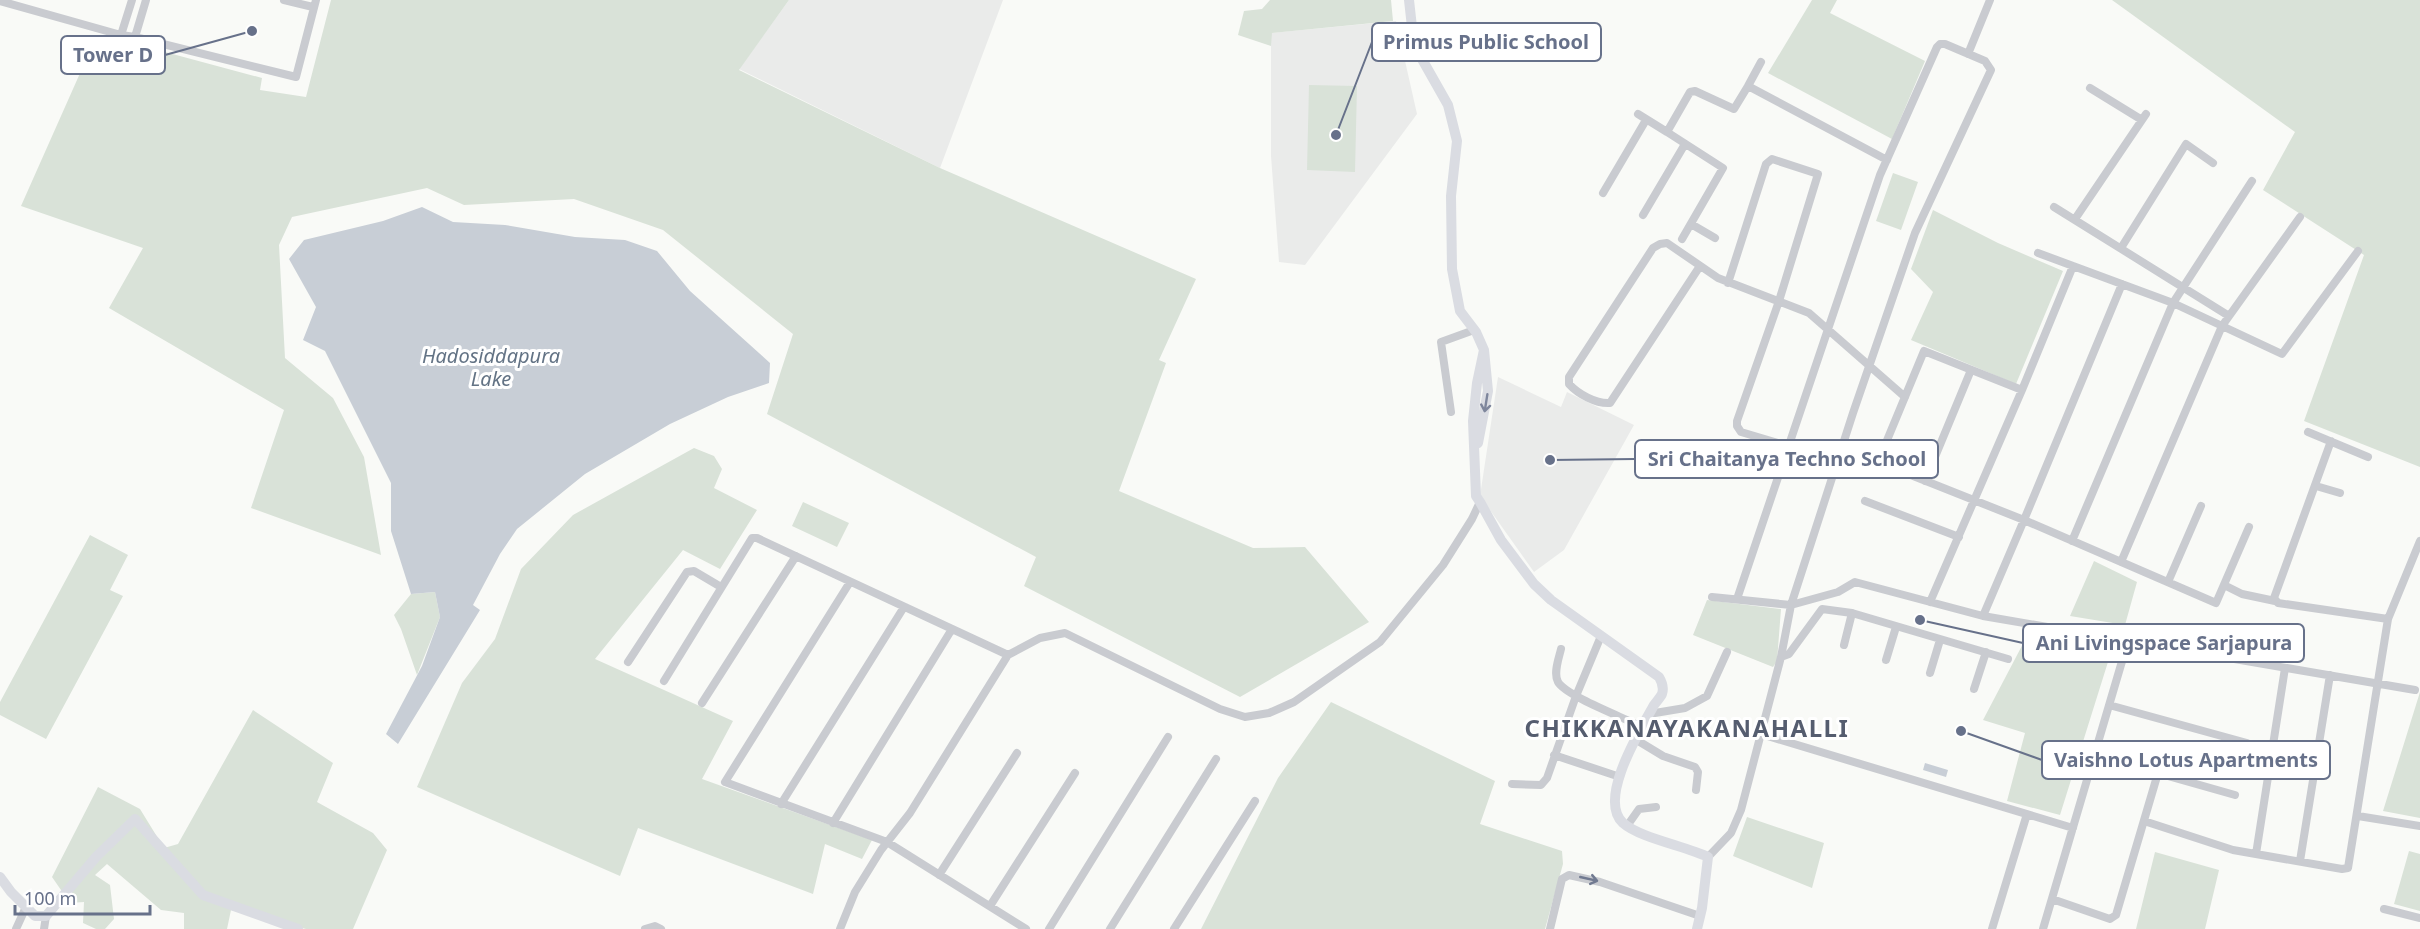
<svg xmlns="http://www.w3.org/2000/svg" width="2420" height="929" font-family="'Noto Sans',sans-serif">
  <rect width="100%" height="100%" fill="#f9faf7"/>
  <path fill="#eaebea" d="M789 0H1003L940 168 739 69Z
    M1396 21 1417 114 1305 265 1279 262 1271 156V33Z
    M1498 377 1561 407 1567 392 1634 425 1564 550 1534 572 1480 496Z"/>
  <path fill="#d9e2d8" d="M331 0H789L739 70 940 168 1196 279 1159 360 1166 363 1119 491 1253 548 1305 547 1369 622 1240 697 1024 586 1036 557 767 414 793 334 663 230 574 199 464 205 427 188 292 217 279 245 285 358 333 398 364 457 381 555 251 508 284 410 109 308 143 248 21 206 93 44 124 54 128 42 262 78 260 90 306 97Z
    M1270 0H1391L1393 21 1272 33 1271 46 1238 35 1244 11 1262 9Z
    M1812 0H1837L1830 13 1925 61 1892 139 1768 73Z
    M2112 0H2420V467L2304 421 2364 255 2263 190 2295 132Z
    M1309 85 1357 86 1355 172 1307 170Z
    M1893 173 1918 182 1901 230 1876 221Z
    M1933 210 1998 243 2063 271 2016 384 1911 340 1933 292 1911 269Z
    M694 448 714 456 722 469 714 488 757 510 720 569 683 550 595 659 733 721 702 779 872 840 862 859 825 844 813 894 638 828 620 876 417 787 462 683 495 639 521 569 573 515Z
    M803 502 849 523 837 547 792 526Z
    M90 535 128 555 110 590 123 596 46 739 0 715V702Z
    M2094 561 2137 582 2125 625 2070 616Z
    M435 592 440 617 417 675 401 629 394 615 411 594Z
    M1707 600 1781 609 1777 661 1773 667 1693 635Z
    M2026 638 2113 646 2060 815 2007 801 2025 733 1983 720Z
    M2420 692V818L2383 811Z
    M1331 702 1495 781 1480 824 1562 851 1563 864 1545 929H1201L1278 778Z
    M253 710 333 763 317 802 373 833 387 850 353 929H306L231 910 227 929H184V913L161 910 107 864 95 875 110 885 114 919 105 929H96L83 923 84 902 70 903 52 877 98 787 140 809 164 848 178 844Z
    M1747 817 1824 843 1812 888 1733 856Z
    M2409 851 2420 854V911L2394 904Z
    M2155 852 2219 870 2205 929H2136Z"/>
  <path fill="#c8ced6" d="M422 207 453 222 505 225 575 237 625 240 657 251 690 291 770 363 769 383 728 397 670 424 585 474 517 529 500 554 473 605 480 610 398 744 386 734 422 666 440 617 435 592 411 594 391 531V483L325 351 303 340 316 307 289 259 304 240 383 221Z
    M1925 763 1948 770 1946 777 1923 770Z"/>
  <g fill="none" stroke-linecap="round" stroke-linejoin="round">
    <path stroke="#c9cbd0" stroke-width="8" d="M132 0 121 35 135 37
      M146 0 135 37 296 77 316 0
      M284 0 313 7
      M0 1 121 35
      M1968 54 1990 0
      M1748 86 1761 62
      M2090 88 2142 120
      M1638 114 1667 132 1690 92 1695 91 1734 109 1748 86 1887 160
      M1667 132 1723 168 1682 239
      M1603 193 1646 120
      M2054 207 2229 316
      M1643 215 1685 144
      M2075 219 2146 114
      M1691 224 1715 238
      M2121 248 2186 144 2213 163
      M2038 253 2173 303 2282 354 2358 251
      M1700 266 1610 403C1596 404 1578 394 1569 384V377L1653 248 1660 244 1667 243 1718 278 1809 313 1905 397
      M2073 266 2022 390 1924 351 1878 462 2024 520 2122 284
      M1728 283 1766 164 1772 159 1818 174 1779 301 1737 421V426L1741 432 1788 446
      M1451 412 1441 342 1474 330
      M2308 432 2368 457
      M1925 481 1971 370
      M2316 486 2340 493
      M1865 501 1959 537
      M2072 541 2173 303 2252 181
      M2121 562 2222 326 2300 217
      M850 582 725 782 887 842 1026 929
      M2168 582 2201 506
      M2224 585 2242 594 2275 601
      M1712 597 1791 605 1853 413 1915 233 1991 70 1985 61 1945 44H1940L1937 47 1880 175 1737 599
      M1930 602 2022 390
      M1983 616 2024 520 2216 603 2249 527
      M2388 619 2420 541
      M1844 645 1852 613
      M1561 649C1559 658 1553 673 1558 682 1566 696 1625 718 1642 727
      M1781 657 1789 654 1822 609 1852 613 2008 659
      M1886 660 1896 627
      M628 662 687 572 694 571 721 587
      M1930 673 1940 640
      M664 681 752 538H757L1008 655
      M1974 689 1986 652
      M702 703 796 556
      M2109 705 2247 743
      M1649 714 1685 708 1707 696 1727 652
      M1761 734 2073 828
      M1635 739 1663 756 1695 767 1698 772 1696 790
      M1554 755 1620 777
      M2094 755 2235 795
      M1512 784 1541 785 1547 778 1576 696 1601 636
      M781 804 904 607
      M2358 816 2420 826
      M2144 821 2233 850 2342 869 2348 868 2388 619 2278 603 2274 598 2331 441
      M833 823 952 629
      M1627 826 1639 809 1656 807
      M2256 854 2285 668
      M1708 857 1731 833 1741 810 1781 657 1791 605 1838 592 1855 582 1983 616 2415 690
      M2300 861 2330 675
      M939 875 1017 753
      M2052 899 2110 919 2116 915 2158 773
      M990 906 1075 773
      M2384 909 2420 918
      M16 929 26 907
      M44 929 46 916
      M645 929 655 926 661 929
      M840 929 855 892 881 850 910 813 1008 655 1040 638 1065 633 1220 709 1245 717 1269 713 1294 702 1380 642 1443 565 1472 519 1480 502
      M1049 929 1168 737
      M1110 929 1216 759
      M1174 929 1255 801
      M1550 929 1562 879 1569 875 1600 882 1700 916
      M1992 929 2027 814
      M2043 929 2128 641"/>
    <path stroke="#dadce2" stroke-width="10" d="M1409 0 1414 45 1448 105 1457 141 1451 196 1452 269 1460 311 1476 332 1484 350 1488 391 1478 443
      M1484 350 1477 383 1473 421 1476 496 1480 502 1501 540 1534 584 1551 600 1659 677C1662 682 1664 688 1662 694 1660 698 1656 702 1654 705 1641 729 1597 799 1623 823 1640 838 1685 846 1708 857L1702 908 1697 929
      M0 877 11 892 35 916H46L96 857 135 819 203 895 298 929"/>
  </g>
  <defs><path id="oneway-shaft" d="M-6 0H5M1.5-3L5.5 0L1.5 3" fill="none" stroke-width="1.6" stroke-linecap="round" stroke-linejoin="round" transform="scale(1.5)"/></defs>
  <use stroke="#7e869c" href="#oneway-shaft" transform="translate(1486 403) rotate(99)"/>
  <use stroke="#717a91" href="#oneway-shaft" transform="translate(1589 879) rotate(13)"/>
  <g text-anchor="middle" stroke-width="6" stroke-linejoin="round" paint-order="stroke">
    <g font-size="20" font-style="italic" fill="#637385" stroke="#fff">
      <text x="491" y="363">Hadosiddapura<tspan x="491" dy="23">Lake</tspan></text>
    </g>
    <g font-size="24" font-weight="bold" letter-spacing="1.5" fill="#555d6f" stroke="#fff">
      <text x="1687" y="737">CHIKKANAYAKANAHALLI</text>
    </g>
  </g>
  <path fill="none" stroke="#67718a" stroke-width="2" d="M1336 135L1372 42M252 31L165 55M1550 460L1635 459M1920 620L2023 643M1961 731L2042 760"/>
  <g fill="#67718a" stroke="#fff" stroke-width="2">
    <circle cx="1336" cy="135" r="6"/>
    <circle cx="252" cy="31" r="6"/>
    <circle cx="1550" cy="460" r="6"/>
    <circle cx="1920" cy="620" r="6"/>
    <circle cx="1961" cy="731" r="6"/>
  </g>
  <g fill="#fff" stroke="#67718a" stroke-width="2">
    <rect x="1372" y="23" width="229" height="38" rx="6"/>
    <rect x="61" y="36" width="104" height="38" rx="6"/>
    <rect x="1635" y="440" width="303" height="38" rx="6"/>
    <rect x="2023" y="624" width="281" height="38" rx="6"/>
    <rect x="2042" y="741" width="288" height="38" rx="6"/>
  </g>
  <g font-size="20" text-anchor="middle" font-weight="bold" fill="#67718a">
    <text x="1486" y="49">Primus Public School</text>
    <text x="113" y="62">Tower D</text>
    <text x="1787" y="466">Sri Chaitanya Techno School</text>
    <text x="2164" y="650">Ani Livingspace Sarjapura</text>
    <text x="2186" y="767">Vaishno Lotus Apartments</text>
  </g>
  <path d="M15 905v9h135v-9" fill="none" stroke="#67718a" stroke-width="3"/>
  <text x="24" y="905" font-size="18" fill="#67718a" stroke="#ffffff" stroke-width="4.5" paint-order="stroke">100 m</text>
</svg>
